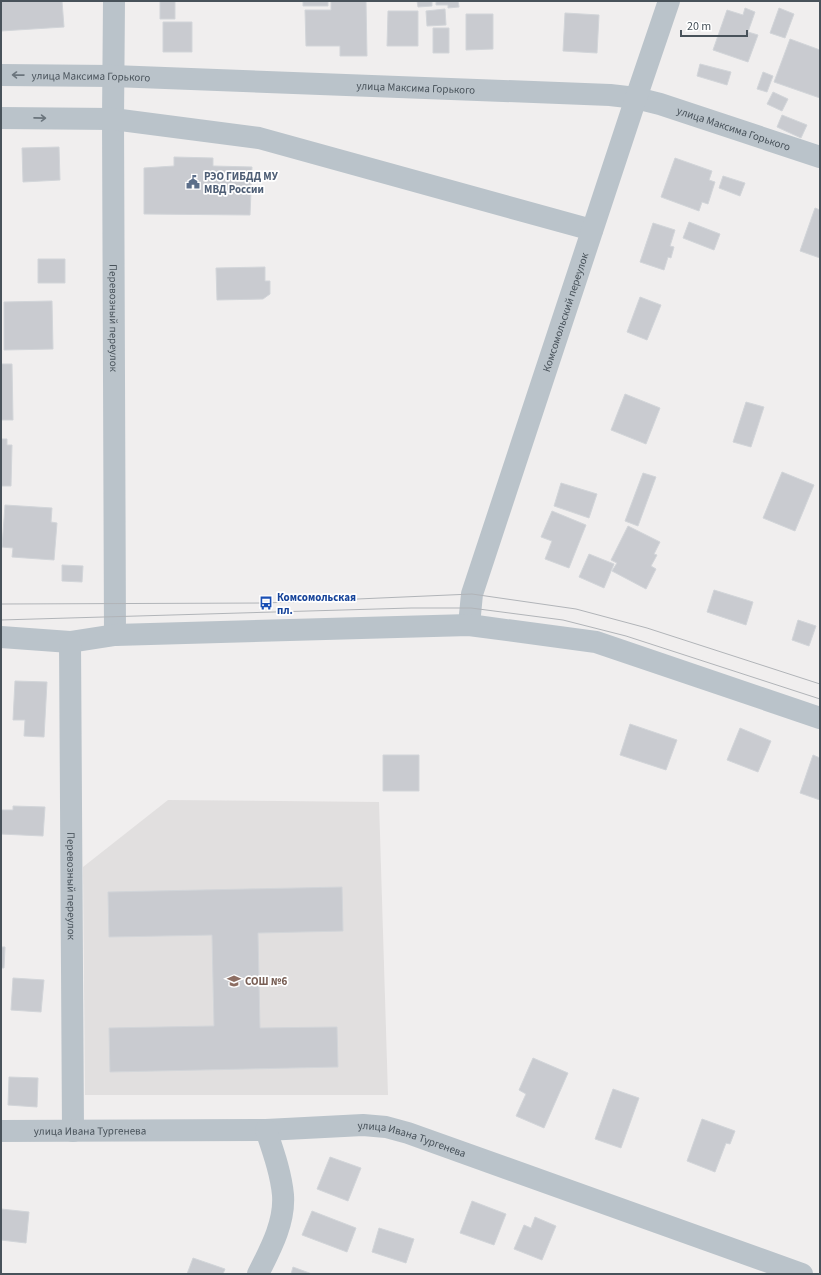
<svg xmlns="http://www.w3.org/2000/svg" width="821" height="1275" font-family="'Source Sans 3',sans-serif">
  <rect width="100%" height="100%" fill="#f0eeee"/>
  <path fill="#e1dfdf" d="M168 800 379 802 388 1095H85L83 867Z"/>
  <path fill="#c9cbd0" stroke="#d2d5d9" d="M1 1H62L64 27 1 31Z
    M160 1H175V19H160Z
    M303 1H328V6H303Z
    M331 1H366L367 56H340V46H306L305 10H331Z
    M417 1H432V6L418 7Z
    M436 1H458L459 7 448 8V5H436Z
    M745 8 755 12 748 32 758 35 748 62 713 50 727 10 743 15Z
    M779 8 794 14 785 38 770 33Z
    M445 9 446 25 427 26 426 11Z
    M388 11H418V46H387Z
    M565 13 599 15 597 53 563 51Z
    M466 14H493V49L466 50Z
    M163 22H192V52H163Z
    M433 28H449V53H433Z
    M790 39 820 50V98L774 82Z
    M700 64 731 72 727 85 697 76Z
    M763 72 773 76 767 92 757 89Z
    M773 92 788 99 782 111 767 104Z
    M782 115 807 125 801 138 777 127Z
    M59 147 60 180 23 182 22 148Z
    M174 157 213 158V166L252 167 250 215 144 214V168L174 166Z
    M675 158 712 171 709 180 715 182 708 204 702 202 699 211 661 197Z
    M723 176 745 183 740 196 719 188Z
    M815 208 820 210V258L800 251Z
    M689 222 720 234 714 250 683 238Z
    M653 223 675 230 670 246 674 247 671 258 668 257 664 270 640 262Z
    M38 259H65V283H38Z
    M265 267V281H270V294L263 299 217 300 216 268Z
    M640 297 661 305 647 340 627 332Z
    M52 301 53 349 4 350V302Z
    M1 364H12L13 420H1Z
    M625 394 660 408 646 444 611 430Z
    M746 402 764 407 751 447 733 442Z
    M1 439H7V445H12L11 486H1Z
    M782 472 814 485 795 531 763 518Z
    M643 473 656 477 638 526 625 521Z
    M561 483 597 494 589 518 554 506Z
    M5 505 52 508 51 522 57 523 54 560 12 557 13 548 2 547Z
    M552 511 586 525 569 568 545 559 552 541 541 537Z
    M628 526 660 542 654 554 657 555 651 566 656 569 646 589 612 571 617 563 611 560Z
    M589 554 614 564 604 588 579 577Z
    M62 565 83 566 82 582 62 581Z
    M714 590 753 602 746 625 707 612Z
    M798 620 816 626 809 646 792 640Z
    M15 681 47 682 44 737 24 736 25 720H13Z
    M630 724 677 740 666 770 620 755Z
    M740 728 771 741 758 772 727 760Z
    M383 755H419V791H383Z
    M813 755 820 758V800L800 793Z
    M13 806 45 807 43 836 1 834V810H13Z
    M342 887 343 931 258 933 260 1028 337 1027 338 1067 110 1072 109 1028 214 1026 212 935 109 937 108 892Z
    M1 947H5L4 968H1Z
    M13 978 44 980 41 1012 11 1010Z
    M533 1058 568 1073 544 1128 516 1116 526 1094 519 1090Z
    M9 1077 38 1078 37 1107 8 1105Z
    M613 1089 639 1098 621 1148 595 1139Z
    M702 1119 735 1131 730 1144 726 1143 715 1172 687 1161Z
    M330 1157 361 1168 348 1201 317 1189Z
    M472 1201 506 1214 494 1245 460 1233Z
    M1 1209 29 1212 26 1243 1 1240Z
    M312 1211 356 1228 347 1252 302 1235Z
    M535 1217 556 1226 542 1260 514 1249 524 1225 531 1228Z
    M379 1228 414 1239 406 1263 372 1252Z
    M193 1258 225 1269 223 1274H187Z
    M293 1267 312 1274H291Z"/>
  <g fill="none" stroke-linecap="round" stroke-linejoin="round">
    <g stroke="#bac3ca" stroke-width="22">
      <path id="s1" d="M114 1 113 119 115 635"/>
      <path id="s2" d="M1 75 113 76 610 95 636 98 660 104 820 157"/>
      <path d="M1 118 113 119 259 138 592 230"/>
      <path id="s3" d="M469 625 472 594 636 98 669 1"/>
      <path d="M1 637 70 642 115 635 469 625 596 642 820 718"/>
      <path id="s4" d="M70 642 73 1131"/>
      <path id="s5" d="M1 1131 266 1130 363 1125 386 1127 408 1133 802 1274"/>
      <path d="M258 1274C270 1250 285 1223 283 1195 281 1173 273 1151 266 1130"/>
    </g>
    <path stroke="#b1b4b8" stroke-width="1" d="M1 604 266 603 472 594 576 609 647 628 820 684
      M1 620 411 608H471L563 620 626 636 820 699"/>
  </g>
  <defs><path id="oneway-shaft" d="M-6 0H5M1.5-3L5.5 0L1.5 3" fill="none" stroke-width="1.6" stroke-linecap="round" stroke-linejoin="round"/></defs>
  <g stroke="#6a747c">
    <use href="#oneway-shaft" transform="translate(18 75) rotate(-179)"/>
    <use href="#oneway-shaft" transform="translate(40 118) rotate(1)"/>
  </g>
  <defs>
    <g id="civic-bare" transform="scale(1.08)"><path d="M-.6-6.5H3V-4.5H.6V-3L4-1V1h2V6H-6V1h2V-1L-.6-3ZM-1.2 2.5V6h2.4V2.5Z" fill="#5c6f8a" stroke="#fff" stroke-width="2.5" paint-order="stroke"/></g>
    <g id="bus-bare" transform="scale(1.08)"><path d="M-5-6H5V4H4V6H2V4H-2V6H-4V4H-5ZM-3.5-4V0h7V-4ZM-3.5 1.2v1.5H-2V1.2ZM2 1.2v1.5H3.5V1.2Z" fill="#1a4fb4" stroke="#fff" stroke-width="2.5" paint-order="stroke"/></g>
    <g id="school-bare" transform="scale(1.08)"><path d="M0-5L7-2L0 1L-7-2ZM-4 1L0 2.5L4 1V4Q0 6-4 4Z" fill="#8d6e63" stroke="#fff" stroke-width="2.5" paint-order="stroke"/></g>
  </defs>
  <g fill-rule="evenodd">
    <use href="#civic-bare" x="193" y="182"/>
    <use href="#bus-bare" x="266" y="603"/>
    <use href="#school-bare" x="234" y="981"/>
  </g>
  <g text-anchor="middle" stroke-width="3.5" stroke-linejoin="round" paint-order="stroke">
    <g font-size="11" fill="#48525a" stroke="#fff">
      <text dy="4" stroke="none"><textPath href="#s2" startOffset="90">улица Максима Горького</textPath></text>
      <text dy="4" stroke="none"><textPath href="#s2" startOffset="415">улица Максима Горького</textPath></text>
      <text dy="4" stroke="none"><textPath href="#s2" startOffset="738">улица Максима Горького</textPath></text>
      <text dy="4" stroke="none"><textPath href="#s3" startOffset="328">Комсомольский переулок</textPath></text>
      <text dy="4" stroke="none"><textPath href="#s1" startOffset="317">Перевозный переулок</textPath></text>
      <text dy="4" stroke="none"><textPath href="#s4" startOffset="244">Перевозный переулок</textPath></text>
      <text dy="4" stroke="none"><textPath href="#s5" startOffset="89">улица Ивана Тургенева</textPath></text>
      <text dy="4" stroke="none"><textPath href="#s5" startOffset="413">улица Ивана Тургенева</textPath></text>
    </g>
    <g font-size="11" font-weight="bold" fill="#4e5e75" stroke="#fff" text-anchor="start">
      <text x="204" y="180">РЭО ГИБДД МУ<tspan x="204" dy="13">МВД России</tspan></text>
    </g>
    <g font-size="11" font-weight="bold" fill="#164399" stroke="#fff" text-anchor="start">
      <text x="277" y="601">Комсомольская<tspan x="277" dy="13">пл.</tspan></text>
    </g>
    <g font-size="11" font-weight="bold" fill="#785e54" stroke="#fff" text-anchor="start">
      <text x="245" y="985">СОШ №6</text>
    </g>
  </g>
  <rect width="821" height="1275" fill="none" stroke="#48525a" stroke-width="4"/>
  <path d="M681 30v6h66v-6" fill="none" stroke="#48525a" stroke-width="2"/>
  <text x="687" y="30" font-size="12" fill="#48525a" stroke="#ffffff" stroke-width="3" paint-order="stroke">20 m</text>
</svg>
